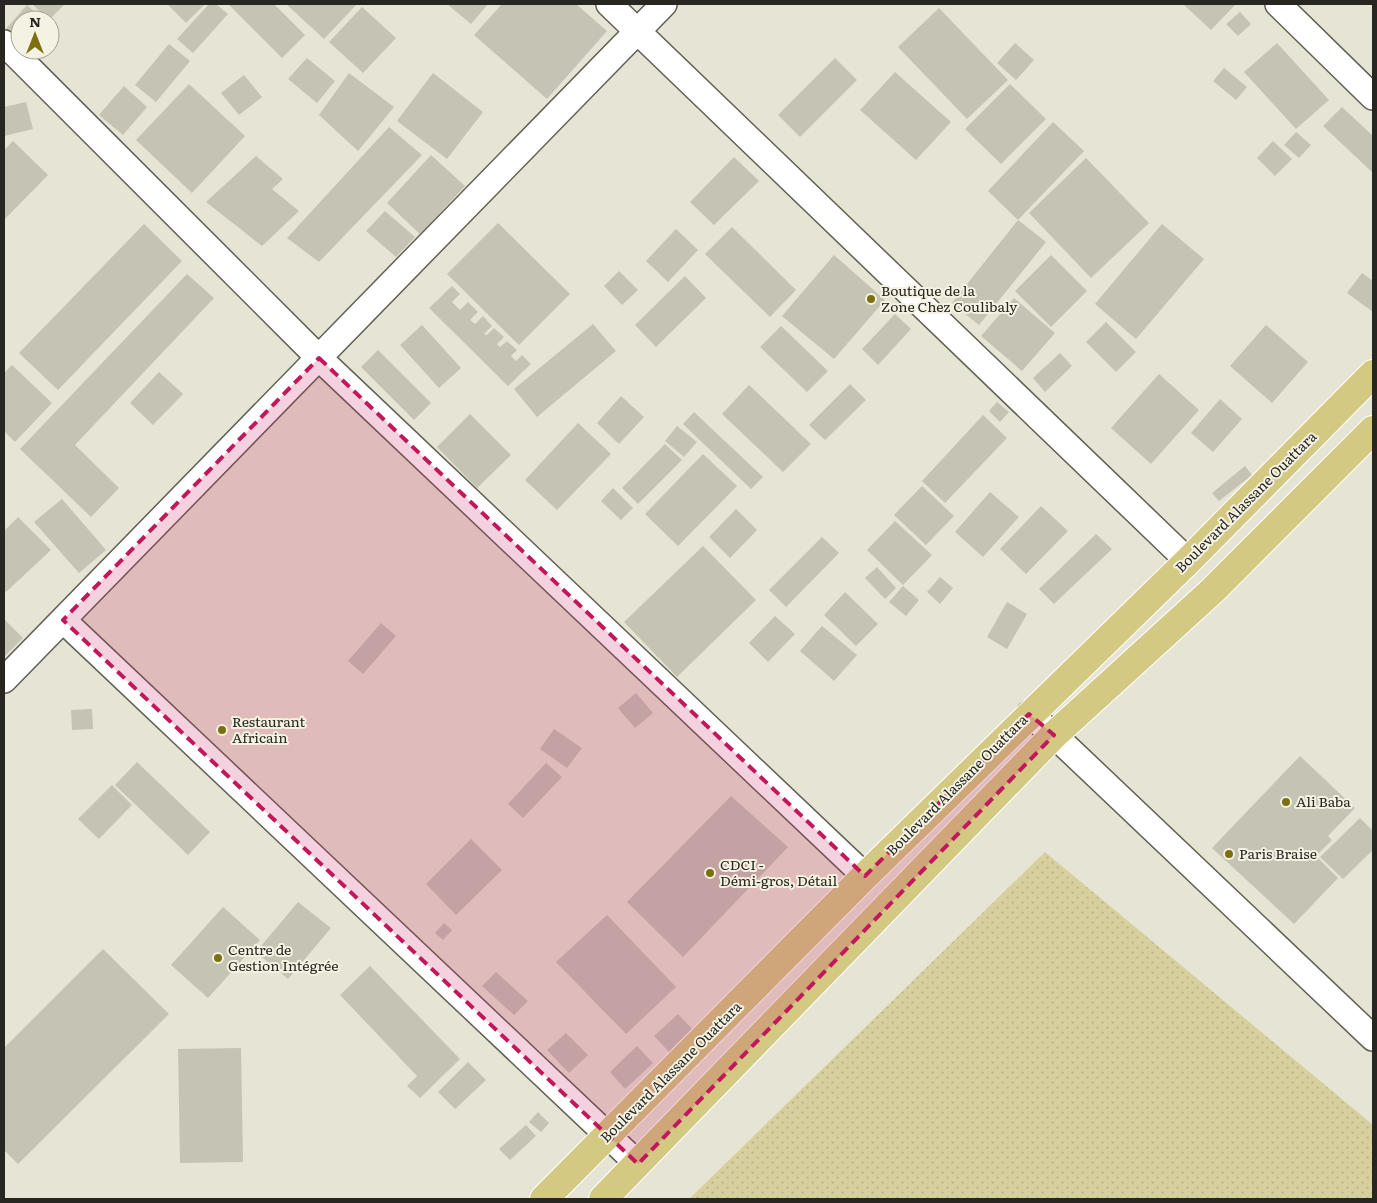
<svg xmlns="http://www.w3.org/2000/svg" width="1377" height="1203" font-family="Literata,serif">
  <defs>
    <pattern id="green-dots" width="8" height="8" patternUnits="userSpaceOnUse" patternTransform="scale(1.25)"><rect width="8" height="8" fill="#d7d09e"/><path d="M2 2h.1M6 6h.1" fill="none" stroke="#b9b288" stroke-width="1.8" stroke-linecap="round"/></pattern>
  </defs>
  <rect width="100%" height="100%" fill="#e6e4d5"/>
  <path fill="url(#green-dots)" d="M1045 852 1373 1125V1199H689Z"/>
  <path fill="#c5c3b4" d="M32 4H65L49 20Z
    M167 4H205L186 23Z
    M209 4H216L228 14 193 53 177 39Z
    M228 4H274L305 35 282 58Z
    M286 4H357L324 39Z
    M447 4H488L471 24Z
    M502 4H576L607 31 547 99 474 35Z
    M1183 4H1236L1211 30Z
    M27 5 43 20H20V44L5 30Z
    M362 7 396 38 363 73 329 42Z
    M939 8 1008 80 967 119 898 47Z
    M1240 12 1251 24 1238 36 1226 24Z
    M1015 43 1034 60 1016 80 997 63Z
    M1277 43 1329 100 1296 129 1244 72Z
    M169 44 190 61 156 102 135 85Z
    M307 58 335 81 317 103 288 79Z
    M835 58 857 80 800 137 778 115Z
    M1224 68 1247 87 1236 100 1213 81Z
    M895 72 951 122 916 160 860 110Z
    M349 73 394 107 358 151 319 115Z
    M433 73 483 112 447 159 397 121Z
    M244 75 262 97 239 115 221 93Z
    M189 84 245 136 192 193 136 140Z
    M1010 84 1046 119 1001 164 965 129Z
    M124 86 147 107 123 135 99 115Z
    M26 102 33 129 4 136V107Z
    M1342 107 1373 136V173L1323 126Z
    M1053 122 1084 151 1018 220 988 191Z
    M389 127 422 155 319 262 287 238Z
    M1296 132 1311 145 1299 158 1284 145Z
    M13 141 48 175 4 220V150Z
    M1273 141 1292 159 1275 176 1257 158Z
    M431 155 465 186 420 234 387 203Z
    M256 156 283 179 272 189 299 211 262 246 206 202Z
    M734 157 759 181 714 225 690 202Z
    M1086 158 1149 223 1091 278 1029 213Z
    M385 211 415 237 396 257 366 231Z
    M1018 220 1046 242 979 325 952 303Z
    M498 223 570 294 519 345 447 274Z
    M144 224 182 261 58 390 19 353Z
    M1162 224 1204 259 1136 339 1095 304Z
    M732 227 796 290 770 317 705 254Z
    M676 229 698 250 668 282 646 261Z
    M834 255 885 300 834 359 782 316Z
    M1051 255 1087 291 1051 327 1015 291Z
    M619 271 638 290 622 305 604 286Z
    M1362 273 1373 281V312L1347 293Z
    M187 274 214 298 75 445 119 488 91 517 20 449Z
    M685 276 706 298 656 347 635 325Z
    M452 286 460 294 452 302 460 310 468 302 478 312 470 320 475 324 483 316 492 326 484 334 487 335 494 328 504 337 497 344 500 347 507 341 517 350 511 356 516 361 522 355 531 364 508 386 429 308Z
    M1014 298 1055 333 1022 371 981 336Z
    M895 314 911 329 878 365 862 349Z
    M1106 322 1136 352 1116 372 1086 342Z
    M593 324 616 351 537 417 514 389Z
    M422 325 461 368 439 388 400 345Z
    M1266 325 1308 362 1272 403 1230 366Z
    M781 326 828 371 807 392 760 347Z
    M378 350 431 403 414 420 361 367Z
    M1060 353 1072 366 1045 392 1033 378Z
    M12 365 52 403 15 442 4 431V373Z
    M159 372 183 394 153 425 130 403Z
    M1159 374 1199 410 1151 464 1111 428Z
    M850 384 866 400 825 440 809 425Z
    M749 385 811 444 783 472 722 414Z
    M621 396 644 417 619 444 597 423Z
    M1220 399 1242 419 1213 452 1191 433Z
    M997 402 1009 412 1000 422 989 411Z
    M694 412 763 477 751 489 683 424Z
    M470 414 511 455 477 488 437 447Z
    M983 415 1007 438 945 503 922 481Z
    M578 423 611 454 557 510 525 480Z
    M677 426 697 442 684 457 665 441Z
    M665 444 682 460 638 504 622 488Z
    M703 454 737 486 678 546 645 514Z
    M1245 466 1252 475 1219 501 1212 493Z
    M922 486 954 516 926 545 894 515Z
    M613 488 633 508 621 520 601 501Z
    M990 492 1019 517 983 557 955 532Z
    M62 499 106 550 79 573 34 522Z
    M1041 506 1068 531 1026 574 1000 549Z
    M736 509 757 530 730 558 709 537Z
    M18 517 51 550 6 592 4 590V531Z
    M895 521 932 555 903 585 867 550Z
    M1096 534 1112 549 1054 604 1039 589Z
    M822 537 839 553 786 607 769 590Z
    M703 546 756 600 677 677 624 622Z
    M877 567 896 588 885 599 865 578Z
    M940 577 953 588 940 604 927 592Z
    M903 586 919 600 906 616 889 602Z
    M845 592 878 624 856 646 824 615Z
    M1007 602 1027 614 1007 649 987 637Z
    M775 616 795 634 768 662 749 643Z
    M4 619 23 638 4 657Z
    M381 623 396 636 363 674 348 661Z
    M822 626 857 655 834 681 800 651Z
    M636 693 653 713 635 728 618 708Z
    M92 709 93 729 72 730 71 710Z
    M554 729 582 748 567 768 540 749Z
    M1300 756 1355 808 1328 836 1332 840 1316 856 1338 878 1294 924 1212 848Z
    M137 762 210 832 188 855 115 785Z
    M546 763 562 777 523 818 508 804Z
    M112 785 132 805 99 839 78 819Z
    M731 796 788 847 683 957 627 902Z
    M1360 818 1373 831V850L1343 879 1320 857Z
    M471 839 502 870 456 915 426 884Z
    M298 902 331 928 288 979 256 952Z
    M223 907 260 940 208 998 171 965Z
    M607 915 676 987 626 1034 556 962Z
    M444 923 452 930 443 940 435 933Z
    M103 949 169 1014 18 1164 4 1150V1048Z
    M370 966 460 1059 420 1098 407 1086 417 1076 340 995Z
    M496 972 528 1001 514 1015 482 986Z
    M678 1014 694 1031 670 1053 654 1036Z
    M566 1033 588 1055 569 1073 547 1050Z
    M637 1046 653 1063 625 1089 610 1072Z
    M241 1048 243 1162 180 1163 178 1049Z
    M468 1062 486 1080 455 1109 438 1092Z
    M538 1112 549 1123 541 1132 529 1122Z
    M526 1125 536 1136 510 1160 499 1149Z"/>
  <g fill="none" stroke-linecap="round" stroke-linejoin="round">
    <g stroke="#626053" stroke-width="28">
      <path id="minor" d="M609 4 1188 561
        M1278 4 1373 97
        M4 43 319 358 865 876
        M63 620 638 1164
        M4 680 664 4
        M1029 714 1054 735 1373 1038"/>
    </g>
    <g stroke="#fff" stroke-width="30">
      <path id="primary" d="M544 1199 865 876 1188 561 1373 374
        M603 1199 1054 735 1212 591 1373 430"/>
    </g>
    <use href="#minor" stroke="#fff" stroke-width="25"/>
    <use href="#primary" stroke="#d3c982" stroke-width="28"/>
  </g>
  <path fill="#c2185b" fill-opacity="0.2" stroke="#c2185b" stroke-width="4" stroke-dasharray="10 6" stroke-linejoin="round" d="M319 358 865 876 1029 714 1054 735 638 1164 63 620Z"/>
  <g fill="#7c6f0e" stroke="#f4f2e2" stroke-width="2">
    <circle cx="871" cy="299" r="5"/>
    <circle cx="222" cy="730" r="5"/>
    <circle cx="1286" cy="802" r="5"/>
    <circle cx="1229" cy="854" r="5"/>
    <circle cx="710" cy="873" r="5"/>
    <circle cx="218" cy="958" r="5"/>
  </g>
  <g text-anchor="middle" stroke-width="4" stroke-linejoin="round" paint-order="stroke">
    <g font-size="14" fill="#272620" stroke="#f4f2e2" text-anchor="start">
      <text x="881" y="296">Boutique de la<tspan x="881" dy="16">Zone Chez Coulibaly</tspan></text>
      <text x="232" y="727">Restaurant<tspan x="232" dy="16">Africain</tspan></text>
      <text x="1296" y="807">Ali Baba</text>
      <text x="1239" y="859">Paris Braise</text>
      <text x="720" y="870">CDCI -<tspan x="720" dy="16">Démi-gros, Détail</tspan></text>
      <text x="228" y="955">Centre de<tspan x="228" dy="16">Gestion Intégrée</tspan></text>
    </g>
    <g font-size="14" fill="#272620" stroke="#f4f2e2">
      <text transform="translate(1246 502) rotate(-45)" y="5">Boulevard Alassane Ouattara</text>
      <text transform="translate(957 785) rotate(-45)" y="5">Boulevard Alassane Ouattara</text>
      <text transform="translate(671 1072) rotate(-45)" y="5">Boulevard Alassane Ouattara</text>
    </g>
  </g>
  <rect width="1377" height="1203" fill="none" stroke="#272620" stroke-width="10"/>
  <g transform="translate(35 35)"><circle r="24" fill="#f4f2e2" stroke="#a2a094"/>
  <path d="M0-4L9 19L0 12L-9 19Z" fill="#7c6f0e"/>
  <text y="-8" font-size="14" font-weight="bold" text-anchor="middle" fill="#272620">N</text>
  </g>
</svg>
